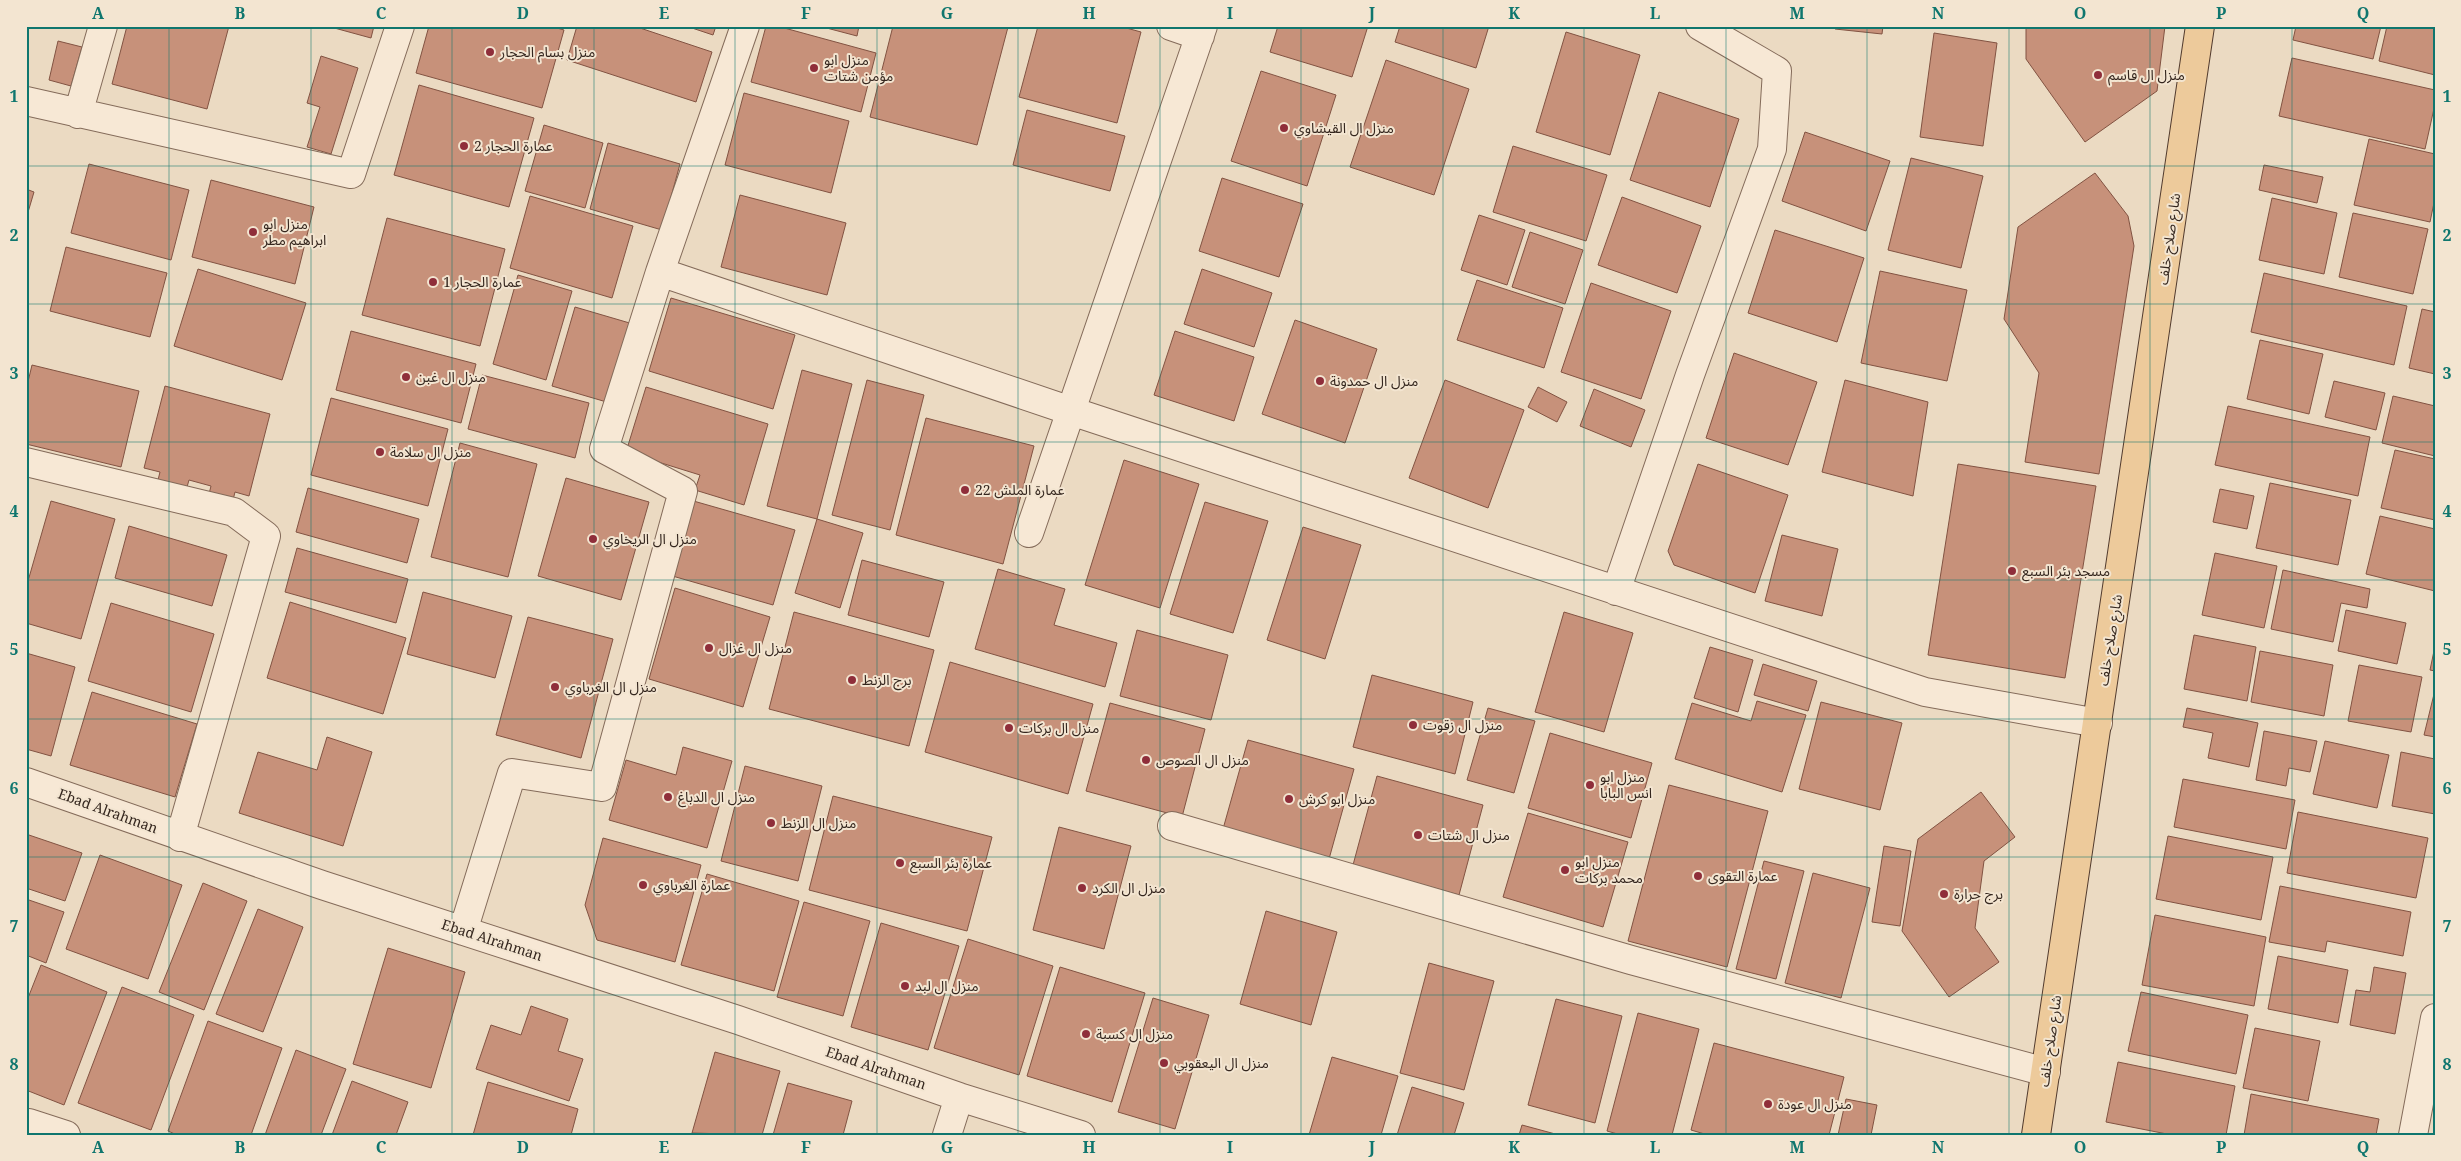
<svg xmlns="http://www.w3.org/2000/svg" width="2461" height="1161" font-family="'Noto Serif','Noto Sans Arabic',serif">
  <rect width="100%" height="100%" fill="#ebdac2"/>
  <path fill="#c7917a" stroke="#825342" d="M127 26H229L207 109 112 84Z
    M327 26H374L371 38Z
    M429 26H550L564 30 542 108 416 73Z
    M577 26H634L712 52 696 102 567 60Z
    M686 26H716L713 35Z
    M766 26H777L876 53 861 112 751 82Z
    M819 26H859L857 36Z
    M893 26 1008 27 977 145 870 117Z
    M1038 26H1119L1141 32 1117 123 1019 97Z
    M1278 26H1368L1352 77 1270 52Z
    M1400 26H1489L1476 68 1395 42Z
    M1835 26H1883L1882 34 1835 29Z
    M2026 26H2165L2157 91 2085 142 2026 59Z
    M2296 26H2381L2373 59 2293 40Z
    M2387 26H2435V75L2379 61Z
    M1566 32 1640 55 1610 155 1536 132Z
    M1934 33 1997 43 1983 146 1920 137Z
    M58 41 82 47 71 86 49 80Z
    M321 56 358 68 331 154 307 147 320 107 307 103Z
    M2292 58 2435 90V104L2425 149 2279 116Z
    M1386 60 1469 89 1434 195 1350 167Z
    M1261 71 1336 95 1307 186 1231 161Z
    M419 85 534 118 509 207 394 175Z
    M1659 92 1739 119 1710 207 1630 180Z
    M744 93 849 121 831 193 725 165Z
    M1027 110 1125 136 1110 191 1013 165Z
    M544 125 603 143 585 208 525 191Z
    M1805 132 1890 161 1866 231 1782 201Z
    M2369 139 2435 154V198L2430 222 2354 205Z
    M608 143 680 164 662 230 590 209Z
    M1513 146 1607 175 1586 241 1493 212Z
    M1911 158 1983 176 1961 268 1888 250Z
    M89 164 189 190 171 260 71 233Z
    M2264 165 2323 177 2317 203 2259 190Z
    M2095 173 2128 216 2134 246 2099 474 2025 462 2039 373 2004 319 2018 227Z
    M1222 178 1303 204 1279 277 1199 251Z
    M211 180 314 207 295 284 192 257Z
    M26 189 34 192 26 219Z
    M740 195 846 223 827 295 721 267Z
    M530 196 633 226 612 298 510 268Z
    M1622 197 1701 226 1677 293 1598 265Z
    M2272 198 2337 213 2324 274 2259 260Z
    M2353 213 2428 229 2413 294 2339 277Z
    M1479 215 1525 230 1507 285 1461 270Z
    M387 218 505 249 480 346 362 315Z
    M1775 230 1864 258 1837 342 1748 313Z
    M1530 232 1583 250 1565 304 1512 287Z
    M66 247 167 273 150 337 50 311Z
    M198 269 306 303 282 380 174 346Z
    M1202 269 1272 293 1254 347 1184 324Z
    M1880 271 1967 290 1947 381 1861 363Z
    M2264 273 2407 306 2394 365 2251 332Z
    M518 275 572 291 546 380 493 364Z
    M1477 280 1563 308 1544 368 1457 340Z
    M1591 283 1671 311 1641 399 1561 372Z
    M671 298 795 335 773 409 649 371Z
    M575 307 633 324 610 403 552 386Z
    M2422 309 2435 312V374L2409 368Z
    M1295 320 1377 349 1345 443 1262 414Z
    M351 331 476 364 461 423 336 390Z
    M1175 331 1254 357 1234 421 1154 395Z
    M2260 340 2323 354 2309 414 2247 399Z
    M1734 353 1817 382 1788 465 1706 438Z
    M32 365 139 391 121 467 26 444V390Z
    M802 370 852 384 817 519 767 506Z
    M482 375 589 403 575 458 468 429Z
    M867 380 924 395 890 530 832 515Z
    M1445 380 1524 410 1488 508 1409 478Z
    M1845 380 1928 402 1913 496 1822 472Z
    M2334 381 2385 393 2376 430 2325 417Z
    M165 386 270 414 249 496 235 492 233 500 209 494 211 486 189 480 187 487 158 480 160 472 144 468Z
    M646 387 768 424 744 505 695 490 700 475 626 452Z
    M1538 387 1567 402 1557 422 1528 407Z
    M1594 389 1645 410 1631 447 1580 426Z
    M2393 396 2435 406V456L2382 443Z
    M331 398 448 429 428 506 311 475Z
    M2228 406 2370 437 2358 496 2215 465Z
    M926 418 1034 446 1003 564 896 535Z
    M460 443 537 464 508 577 431 557Z
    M2395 450 2435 459V520L2381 508Z
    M1124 460 1199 484 1160 608 1085 585Z
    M1698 464 1788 495 1755 593 1674 565 1668 551Z
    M1958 464 2096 486 2065 678 1928 655Z
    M566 478 649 502 621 600 538 576Z
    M2270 483 2351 500 2338 565 2256 548Z
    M308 488 419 519 407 563 296 532Z
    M2220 489 2254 496 2247 529 2213 522Z
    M690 500 795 530 773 605 669 575Z
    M51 501 115 519 81 639 26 623V588Z
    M1205 502 1268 521 1233 633 1170 614Z
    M2380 516 2435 529V591L2366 574Z
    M817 519 863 533 840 608 795 593Z
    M129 526 227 555 212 606 115 578Z
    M1303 527 1361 545 1325 659 1267 640Z
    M1782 535 1838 549 1822 616 1765 601Z
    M297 548 408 579 396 623 285 592Z
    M2215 553 2277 566 2264 628 2202 615Z
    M862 560 944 582 929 637 848 615Z
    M998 569 1065 589 1054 625 1117 643 1105 687 975 649Z
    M2283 570 2370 589 2367 608 2341 603 2333 642 2271 629Z
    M675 588 770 617 743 707 649 679Z
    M423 592 512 616 495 678 407 654Z
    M290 602 406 638 383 714 267 678Z
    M111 603 214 634 191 712 88 681Z
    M2346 610 2406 623 2397 664 2338 651Z
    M794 612 934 650 909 746 769 709Z
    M1564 612 1633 633 1604 732 1535 712Z
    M528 617 613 639 581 758 496 735Z
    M1137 630 1228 655 1211 720 1120 696Z
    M2194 635 2256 647 2247 701 2184 689Z
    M2435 646V671L2430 670Z
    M1710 647 1753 660 1738 712 1694 698Z
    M2260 651 2333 665 2324 716 2251 702Z
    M26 653 75 667 51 756 26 749Z
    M950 662 1093 704 1068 794 925 752Z
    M1763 664 1817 681 1808 711 1754 695Z
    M2359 665 2422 677 2411 732 2348 721Z
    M1372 675 1473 702 1455 774 1353 747Z
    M2435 690V737L2424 735Z
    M92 692 197 724 175 797 70 765Z
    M1757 701 1806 715 1782 792 1675 759 1692 703 1751 721Z
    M1821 702 1902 723 1880 810 1799 789Z
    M1110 703 1205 729 1182 817 1086 791Z
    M1488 708 1535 721 1514 793 1467 780Z
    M2187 708 2258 723 2249 767 2208 758 2213 733 2183 727Z
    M2264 731 2317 741 2310 772 2289 768 2286 786 2256 780Z
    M1550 733 1652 763 1631 838 1528 808Z
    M327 737 372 752 343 846 239 813 258 752 317 770Z
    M1248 740 1354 769 1329 859 1223 829Z
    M2325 741 2389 755 2377 808 2313 794Z
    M683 747 732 761 707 848 609 820 626 760 676 775Z
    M2401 752 2435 759V814L2392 806Z
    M745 766 822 786 798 881 721 861Z
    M1377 776 1483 805 1459 895 1353 865Z
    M2183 779 2295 800 2286 849 2174 827Z
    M1669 785 1768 811 1727 967 1628 941Z
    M1981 792 2015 837 1984 861 1975 928 1999 962 1949 997 1902 931 1918 839Z
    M833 796 992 837 967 931 809 890Z
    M2298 812 2428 838 2416 898 2287 873Z
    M1528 813 1628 842 1603 927 1503 897Z
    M1059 827 1131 846 1104 949 1033 930Z
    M26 834 82 853 65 901 26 888Z
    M2168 836 2273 857 2261 920 2156 899Z
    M603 838 701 865 675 962 597 940 585 905Z
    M1884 846 1911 851 1900 926 1872 922Z
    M100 855 182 885 148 979 66 949Z
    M1764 861 1804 871 1776 979 1736 969Z
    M1813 873 1870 888 1841 998 1785 983Z
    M707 874 799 901 774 991 681 965Z
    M203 883 247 901 204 1010 159 992Z
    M2280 886 2411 912 2403 956 2327 941 2325 952 2269 942Z
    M26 899 64 912 46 963 26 955Z
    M804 902 870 921 843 1016 777 997Z
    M258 909 303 927 263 1032 216 1014Z
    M1266 911 1337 932 1311 1025 1240 1004Z
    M2155 915 2266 937 2254 1006 2142 985Z
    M881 923 959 946 928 1050 851 1027Z
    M968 939 1053 966 1019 1075 934 1048Z
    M388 948 465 972 431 1088 353 1064Z
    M2278 956 2348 970 2338 1023 2268 1009Z
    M1429 963 1494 981 1464 1090 1400 1073Z
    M41 965 107 992 64 1105 26 1090V1003Z
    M1060 967 1145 993 1112 1102 1027 1076Z
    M2374 967 2406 973 2395 1034 2350 1025 2356 990 2370 992Z
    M122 987 194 1015 151 1130 78 1103Z
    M2141 992 2248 1015 2236 1074 2128 1051Z
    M1153 998 1209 1015 1175 1129 1118 1112Z
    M1556 999 1622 1016 1595 1123 1528 1105Z
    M531 1006 568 1019 558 1051 583 1059 569 1101 476 1069 491 1025 521 1035Z
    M1638 1013 1699 1029 1672 1135H1621L1607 1131Z
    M208 1021 282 1048 251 1135H177L168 1131Z
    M2255 1028 2320 1041 2308 1101 2243 1088Z
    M1714 1043 1844 1077 1829 1135H1708L1691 1130Z
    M296 1050 346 1069 321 1135H265Z
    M715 1052 780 1071 762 1135 692 1133Z
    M1332 1057 1398 1076 1381 1135H1309Z
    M2118 1062 2235 1086 2226 1135H2172L2106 1122Z
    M352 1081 408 1102 396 1135H332Z
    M488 1082 578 1109 571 1135H473Z
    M788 1083 852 1101 843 1135H773Z
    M1412 1087 1464 1103 1454 1135H1397Z
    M2251 1094 2379 1119 2376 1135H2244Z
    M1846 1099 1877 1105 1871 1135H1838Z
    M1522 1125 1559 1135H1519Z"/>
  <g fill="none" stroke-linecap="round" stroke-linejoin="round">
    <g stroke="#846b5a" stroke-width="30">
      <path id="minor" d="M1171 26 1200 36
        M26 101 351 174 400 26
        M78 114 103 26
        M660 272 1071 411 1925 692 2098 723
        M26 462 234 512 266 536 180 837
        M1029 533 1203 26
        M1616 591 1690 375 1772 149 1777 71 1700 26
        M26 782 322 885 738 1020 959 1097 947 1135
        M1172 826 1631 960 2046 1072
        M463 931 512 773 602 787 683 491 604 449 660 272 745 26
        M959 1097 1081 1135
        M29 1123 66 1135
        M2413 1135 2435 1018"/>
    </g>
    <g stroke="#523b2e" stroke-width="30">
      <path id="major" d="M2036 1135 2200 26"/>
    </g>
    <use href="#minor" stroke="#f7e8d5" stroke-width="28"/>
    <use href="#major" stroke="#edca9b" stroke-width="28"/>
  </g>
  <path fill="none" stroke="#0f766e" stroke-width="1" stroke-opacity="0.55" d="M169 26V1135M311 26V1135M452 26V1135M594 26V1135M735 26V1135M877 26V1135M1018 26V1135M1160 26V1135M1301 26V1135M1443 26V1135M1584 26V1135M1726 26V1135M1867 26V1135M2009 26V1135M2150 26V1135M2292 26V1135M26 166H2435M26 304H2435M26 442H2435M26 580H2435M26 719H2435M26 857H2435M26 995H2435"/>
  <g fill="#8f2e3a" stroke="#f3e5d1" stroke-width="2">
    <circle cx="490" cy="52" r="5"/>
    <circle cx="814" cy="68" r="5"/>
    <circle cx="2098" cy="75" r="5"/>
    <circle cx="1284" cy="128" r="5"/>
    <circle cx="464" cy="146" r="5"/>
    <circle cx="253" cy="232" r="5"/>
    <circle cx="433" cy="282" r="5"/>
    <circle cx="406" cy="377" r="5"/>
    <circle cx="1320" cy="381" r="5"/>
    <circle cx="380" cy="452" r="5"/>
    <circle cx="965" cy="490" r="5"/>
    <circle cx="593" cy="539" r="5"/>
    <circle cx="2012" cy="571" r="5"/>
    <circle cx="709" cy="648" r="5"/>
    <circle cx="852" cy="680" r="5"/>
    <circle cx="555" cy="687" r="5"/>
    <circle cx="1413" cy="725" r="5"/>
    <circle cx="1009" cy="728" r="5"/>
    <circle cx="1146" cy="760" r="5"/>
    <circle cx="1590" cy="785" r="5"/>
    <circle cx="668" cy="797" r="5"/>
    <circle cx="1289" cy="799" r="5"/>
    <circle cx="771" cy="823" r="5"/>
    <circle cx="1418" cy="835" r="5"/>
    <circle cx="900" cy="863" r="5"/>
    <circle cx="1565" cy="870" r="5"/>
    <circle cx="1698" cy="876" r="5"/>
    <circle cx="643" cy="885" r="5"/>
    <circle cx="1082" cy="888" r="5"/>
    <circle cx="1944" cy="894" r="5"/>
    <circle cx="905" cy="986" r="5"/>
    <circle cx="1086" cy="1034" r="5"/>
    <circle cx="1164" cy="1063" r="5"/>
    <circle cx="1768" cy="1104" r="5"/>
  </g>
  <g text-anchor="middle" stroke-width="4" stroke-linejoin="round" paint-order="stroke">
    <g font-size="14" fill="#34261e" stroke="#f3e5d1" text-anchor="start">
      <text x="500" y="57">منزل بسام الحجار</text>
      <text x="824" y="65">منزل ابو<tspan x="824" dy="16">مؤمن شتات</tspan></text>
      <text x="2108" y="80">منزل ال قاسم</text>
      <text x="1294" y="133">منزل ال القيشاوي</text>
      <text x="474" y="151">عمارة الحجار 2</text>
      <text x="263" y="229">منزل ابو<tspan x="263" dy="16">ابراهيم مطر</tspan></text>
      <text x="443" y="287">عمارة الحجار 1</text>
      <text x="416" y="382">منزل ال غبن</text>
      <text x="1330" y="386">منزل ال حمدونة</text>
      <text x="390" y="457">منزل ال سلامة</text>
      <text x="975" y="495">عمارة الملش 22</text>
      <text x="603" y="544">منزل ال الريخاوي</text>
      <text x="2022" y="576">مسجد بئر السبع</text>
      <text x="719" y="653">منزل ال غزال</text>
      <text x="862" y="685">برج الزنط</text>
      <text x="565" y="692">منزل ال الغرباوي</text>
      <text x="1423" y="730">منزل ال زقوت</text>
      <text x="1019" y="733">منزل ال بركات</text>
      <text x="1156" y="765">منزل ال الصوص</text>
      <text x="1600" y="782">منزل ابو<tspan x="1600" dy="16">انس البابا</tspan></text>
      <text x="678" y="802">منزل ال الدباغ</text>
      <text x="1299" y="804">منزل ابو كرش</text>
      <text x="781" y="828">منزل ال الزنط</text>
      <text x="1428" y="840">منزل ال شتات</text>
      <text x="1575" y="867">منزل ابو<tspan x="1575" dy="16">محمد بركات</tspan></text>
      <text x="910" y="868">عمارة بئر السبع</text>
      <text x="1708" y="881">عمارة التقوى</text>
      <text x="653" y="890">عمارة الغرباوي</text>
      <text x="1092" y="893">منزل ال الكرد</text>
      <text x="1954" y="899">برج حرارة</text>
      <text x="915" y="991">منزل ال لبد</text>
      <text x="1096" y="1039">منزل ال كسبة</text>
      <text x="1174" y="1068">منزل ال اليعقوبي</text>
      <text x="1778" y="1109">منزل ال عودة</text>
    </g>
    <g font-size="14" fill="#34261e" stroke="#f3e5d1">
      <text transform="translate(2169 239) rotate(-82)" y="5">شارع صلاح خلف</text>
      <text transform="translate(2110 640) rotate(-81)" y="5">شارع صلاح خلف</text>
      <text transform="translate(108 811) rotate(20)" y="5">Ebad Alrahman</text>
      <text transform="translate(492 940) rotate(18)" y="5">Ebad Alrahman</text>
      <text transform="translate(2050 1041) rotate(-82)" y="5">شارع صلاح خلف</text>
      <text transform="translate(876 1068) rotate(19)" y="5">Ebad Alrahman</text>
    </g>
  </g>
  <rect width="2461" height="1161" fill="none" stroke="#f3e5d1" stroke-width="55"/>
  <rect x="28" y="28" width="2406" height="1106" fill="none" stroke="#0f766e" stroke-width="2"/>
  <g font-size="16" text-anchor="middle" font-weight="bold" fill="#0f766e">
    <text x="98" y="19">A</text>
    <text x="240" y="19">B</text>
    <text x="381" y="19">C</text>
    <text x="523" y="19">D</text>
    <text x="664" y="19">E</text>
    <text x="806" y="19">F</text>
    <text x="947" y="19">G</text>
    <text x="1089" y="19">H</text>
    <text x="1230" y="19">I</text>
    <text x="1372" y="19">J</text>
    <text x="1514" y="19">K</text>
    <text x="1655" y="19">L</text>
    <text x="1797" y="19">M</text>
    <text x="1938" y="19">N</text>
    <text x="2080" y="19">O</text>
    <text x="2221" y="19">P</text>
    <text x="2363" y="19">Q</text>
    <text x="14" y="102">1</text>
    <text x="2447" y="102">1</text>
    <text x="14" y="241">2</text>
    <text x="2447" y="241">2</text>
    <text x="14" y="379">3</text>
    <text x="2447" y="379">3</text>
    <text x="14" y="517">4</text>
    <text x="2447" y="517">4</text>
    <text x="14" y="655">5</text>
    <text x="2447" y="655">5</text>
    <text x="14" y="794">6</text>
    <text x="2447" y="794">6</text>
    <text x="14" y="932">7</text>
    <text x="2447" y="932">7</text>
    <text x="14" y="1070">8</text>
    <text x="2447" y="1070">8</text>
    <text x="98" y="1153">A</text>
    <text x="240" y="1153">B</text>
    <text x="381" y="1153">C</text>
    <text x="523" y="1153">D</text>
    <text x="664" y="1153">E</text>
    <text x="806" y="1153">F</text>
    <text x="947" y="1153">G</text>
    <text x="1089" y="1153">H</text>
    <text x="1230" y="1153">I</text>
    <text x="1372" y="1153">J</text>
    <text x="1514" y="1153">K</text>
    <text x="1655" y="1153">L</text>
    <text x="1797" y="1153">M</text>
    <text x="1938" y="1153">N</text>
    <text x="2080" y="1153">O</text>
    <text x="2221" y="1153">P</text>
    <text x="2363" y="1153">Q</text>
  </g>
</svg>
